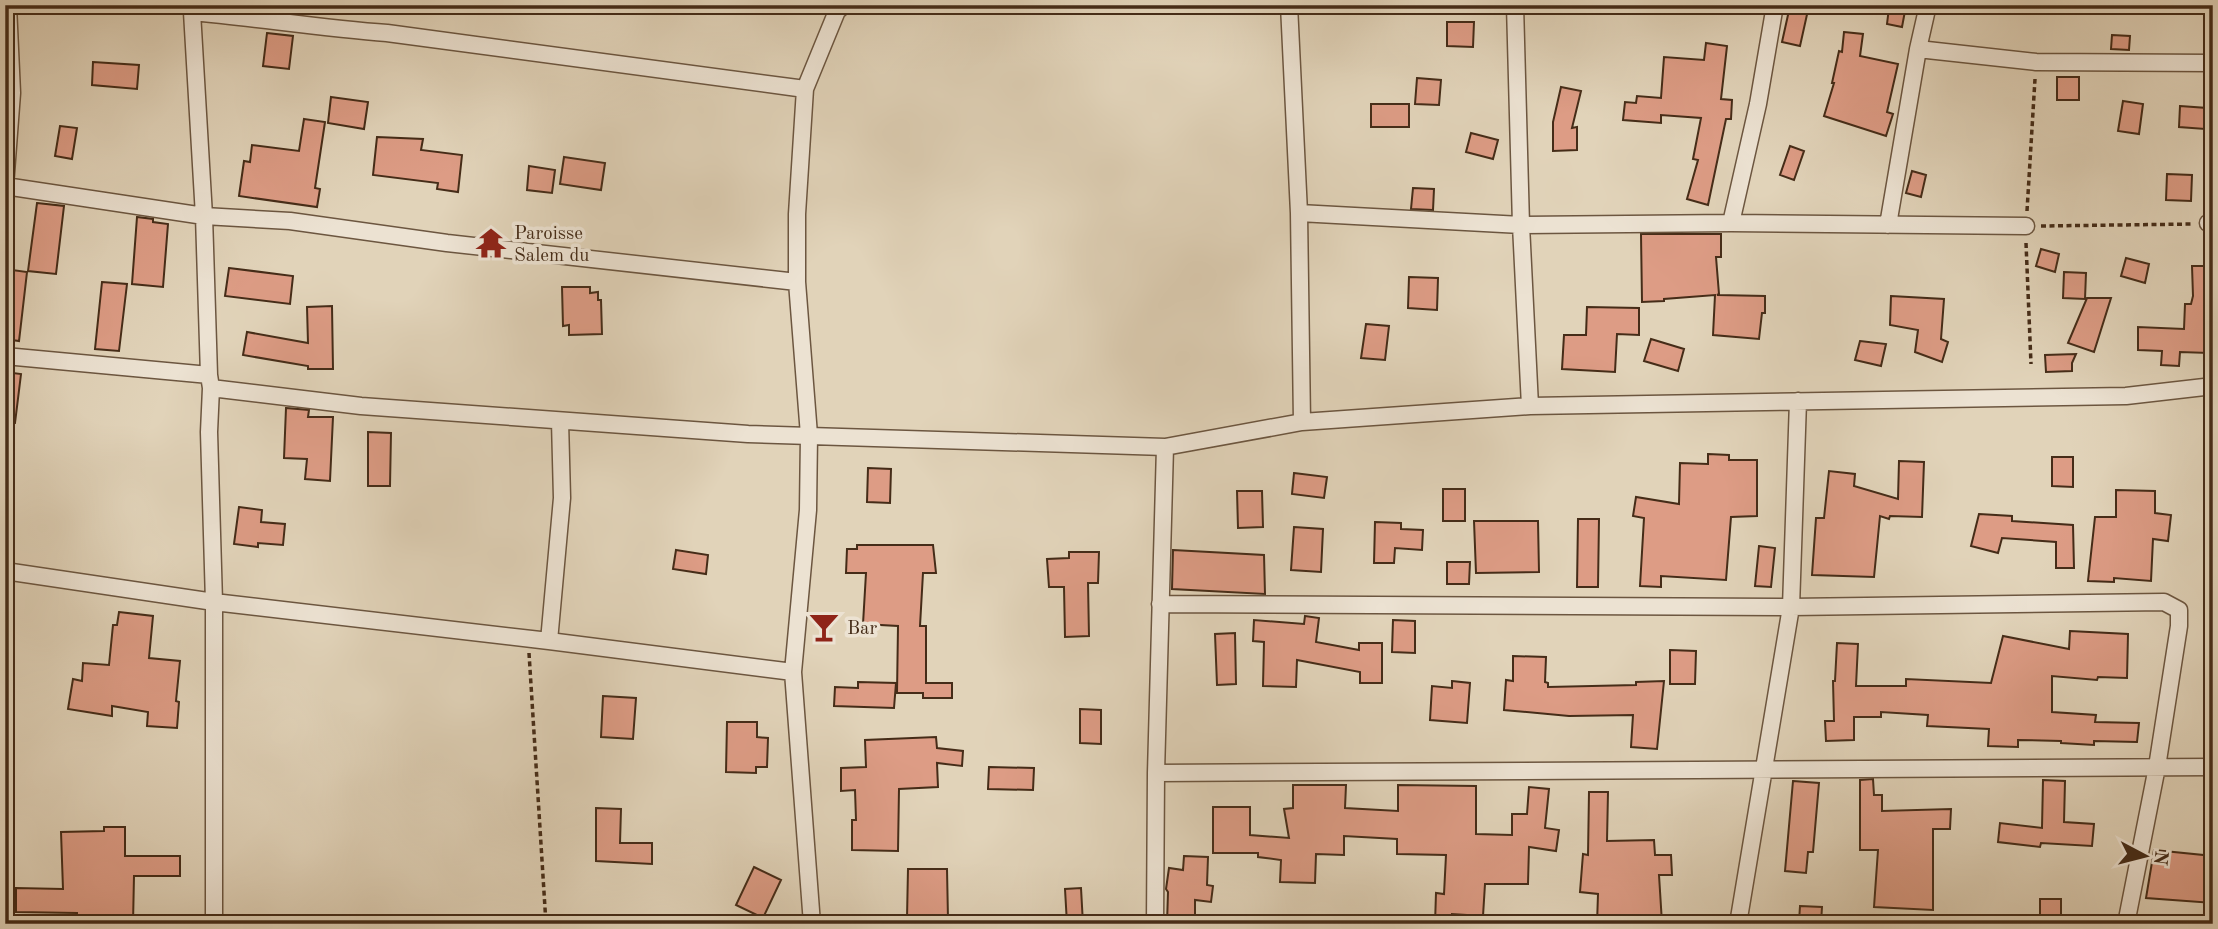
<svg xmlns="http://www.w3.org/2000/svg" width="2218" height="929" font-family="'Old Standard TT',serif">
  <rect width="100%" height="100%" fill="#e1d3b9"/>
  <filter id="stains"><feTurbulence type="fractalNoise" baseFrequency=".00286" numOctaves="4"/><feColorMatrix values="0 0 0 0 .2 0 0 0 0 .09 0 0 0 0 .02 0 0 0 .5 -.17"/></filter>
  <radialGradient id="worn" r=".72"><stop offset=".6" stop-color="#630" stop-opacity="0"/><stop offset="1" stop-color="#630" stop-opacity=".3"/></radialGradient>
  <path fill="#dd9c85" stroke="#452c18" stroke-width="2" d="M1790 6 1808 10 1800 46 1782 42Z
    M1889 8 1905 11 1902 27 1887 24Z
    M1447 22H1474L1473 47 1447 46Z
    M1844 32 1863 34 1860 56 1898 64 1887 112 1893 114 1886 136 1824 116 1834 83H1832L1839 51 1842 52Z
    M267 33 293 36 289 69 263 66Z
    M2112 35 2130 36 2129 50 2111 49Z
    M1706 43 1727 46 1721 99 1732 100 1731 119H1726L1708 205 1687 199 1698 160 1693 159 1701 118 1661 115V123L1623 120 1625 102 1636 103 1637 96 1661 98 1664 57 1704 60Z
    M93 62 139 65 137 89 92 85Z
    M2057 77H2079V100H2057Z
    M1417 78 1441 80 1439 105 1415 104Z
    M1561 87 1581 91 1572 128 1577 127V150L1553 151V122Z
    M331 97 368 102 364 129 328 123Z
    M2123 101 2143 104 2139 134 2118 131Z
    M1371 104H1409V127H1371Z
    M2180 106 2207 108 2205 129 2179 127Z
    M304 119 325 122 315 188 320 189 317 207 239 196 244 161 250 162 252 145 299 151Z
    M60 126 77 128 72 159 55 156Z
    M1471 133 1498 140 1493 159 1466 152Z
    M377 137 423 139 421 150 462 155 458 192 437 189 438 183 373 175Z
    M1790 146 1804 151 1794 180 1780 175Z
    M564 157 605 163 601 190 560 184Z
    M529 166 555 170 552 193 527 190Z
    M1912 171 1926 175 1921 197 1906 193Z
    M2167 174 2192 175 2191 201 2166 200Z
    M1413 188 1434 189 1433 210 1411 209Z
    M37 203 64 206 56 274 28 271Z
    M137 217 153 219V222L168 224 163 287 132 284Z
    M1641 234H1721V257H1716L1719 294 1717 295 1765 296V313H1762L1759 339 1713 335 1715 295 1664 299V301L1642 302Z
    M2041 249 2059 254 2055 272 2036 266Z
    M2126 258 2149 264 2145 283 2121 276Z
    M2192 266H2213L2209 353 2180 352 2179 366 2161 365 2162 351 2138 350V327L2184 329 2185 304H2191L2193 296Z
    M229 268 293 276 290 304 225 296Z
    M5 269 27 272 19 341 5 339Z
    M2064 272 2086 273 2085 299 2063 298Z
    M1409 277 1438 278 1437 310 1408 308Z
    M102 282 127 284 119 351 95 349Z
    M562 287H590V293L598 292V300H601L602 334 569 335V325L563 326Z
    M1891 296 1944 299 1941 339 1948 342 1942 362 1915 352 1918 330 1890 325Z
    M2087 298H2111L2094 352 2068 343Z
    M332 306 333 369H308V366L243 355 247 332 308 343 307 307Z
    M1587 307 1639 308V335L1617 334 1615 372 1562 369 1564 335H1586Z
    M1366 324 1389 326 1385 360 1361 358Z
    M1651 339 1684 349 1678 371 1644 361Z
    M1860 341 1886 344 1881 366 1855 360Z
    M2076 354 2072 363V371L2046 372 2045 355Z
    M5 372 21 374 15 423 5 422Z
    M286 408 309 410 308 417H333L330 481 305 479 307 459 284 458Z
    M368 432 391 433 390 486H368Z
    M1708 454 1729 455V460H1757V516L1731 517 1726 580 1661 576V587L1640 586 1644 518 1633 516 1636 497 1679 504 1680 463 1708 464Z
    M2052 457H2073V487L2052 486Z
    M1899 461 1924 462 1922 517 1890 516 1889 519 1880 516 1874 577 1812 575 1816 518H1824L1829 471 1855 474 1854 486 1898 499Z
    M868 468 891 469 890 503 867 502Z
    M1294 473 1327 477 1324 498 1292 494Z
    M1443 489H1465V521H1443Z
    M2116 490 2155 491V513L2171 515 2168 541 2153 539 2151 581 2114 578V582L2088 581 2095 517H2116Z
    M1237 491H1262L1263 527 1238 528Z
    M239 507 262 510 261 522 285 524 283 545 258 543V547L234 544Z
    M1979 514 2012 516V521L2073 525 2074 568H2056V542L2002 538 1998 553 1971 546Z
    M1578 519H1599L1598 587H1577Z
    M1474 521H1538L1539 572 1476 573Z
    M1375 522 1401 523V529L1423 530 1422 550 1395 548 1394 563H1374Z
    M1294 527 1323 529 1321 572 1291 570Z
    M857 545H933L936 573H923L920 626H926V683H952V698H923V693H897L898 626 863 624 866 573H846L847 549H857Z
    M1759 546 1775 548 1771 587 1755 586Z
    M676 550 708 555 706 574 673 569Z
    M1173 550 1264 555 1265 594 1172 589Z
    M1069 552H1099L1098 583H1088L1089 636 1065 637 1064 587H1049L1047 559 1069 558Z
    M1447 562H1470L1469 584H1447Z
    M119 612 153 616 149 658 180 661 176 701 179 702 177 728 147 726 148 712 112 706V716L68 709 73 679 82 681 83 663 109 665 113 625H117Z
    M1305 616 1319 618 1316 642 1359 650V643H1382V683H1360V672L1297 660 1296 687 1263 686 1264 642 1253 641 1254 620 1304 624Z
    M1393 620 1415 621V653L1392 652Z
    M2070 631 2128 634 2127 678 2098 677 2097 680 2052 676V712L2096 715 2095 722 2139 723 2137 742 2094 741V745L2061 743V741L2018 740V747L1988 746 1989 729 1927 726 1928 715 1881 712V717H1854V740L1826 741 1825 721H1834L1833 681H1835L1837 643 1858 644 1856 686H1906V679L1991 683 2003 636 2069 649Z
    M1235 633 1236 684 1217 685 1215 634Z
    M1670 650 1696 651 1695 684H1670Z
    M1513 656 1546 657 1545 682 1548 683V687L1636 685V682L1664 681 1657 749 1631 747 1633 715 1569 716 1504 710 1506 680 1513 681Z
    M1452 681 1470 683 1467 723 1430 720 1432 686 1452 688Z
    M858 682 896 683 894 708 834 706 835 687 858 688Z
    M603 696 636 698 633 739 601 737Z
    M1080 709 1101 710V744L1080 743Z
    M727 722H757V737L768 738 767 767H756V773L726 772Z
    M936 737 937 748 963 751 962 766 937 763 938 787 899 789 898 851 852 850V820H856L855 790 841 791V768L866 767 865 740Z
    M989 767 1034 768 1033 790 988 789Z
    M1873 779 1874 795H1882V811L1951 809 1950 829H1933V910L1874 907 1878 850H1860V780Z
    M2043 780 2065 781 2064 822 2094 824 2092 846 2041 843 2040 847 1998 842 2000 823 2042 828Z
    M1793 781 1819 783 1813 852H1808L1806 873 1785 871Z
    M1293 785H1346L1345 808 1398 811V785L1476 786V834L1512 835V814H1527L1529 787 1549 789 1545 828 1559 830 1556 851 1529 847 1528 884H1485L1483 916 1452 914V924H1435L1436 893 1444 894 1446 855 1397 854V839L1344 836V855L1316 854 1315 883 1280 882 1281 860 1258 857V853H1213V807H1250V835L1289 838 1284 809 1293 808Z
    M1589 792H1608L1607 841 1654 840 1655 855H1671L1672 875H1659L1662 923 1597 924 1598 894 1580 892 1583 854 1588 855Z
    M596 808 621 809 620 843H652V864L596 861Z
    M104 827H125V856H180V876H134L133 924H77V913L16 912V888L63 889 61 832 104 831Z
    M2154 850 2213 856V903L2146 898Z
    M1184 856 1208 857 1207 885 1213 886 1211 902 1195 900V924H1167L1168 892 1166 889 1169 868 1183 870Z
    M754 867 781 880 763 918 736 905Z
    M908 869H947L948 919 907 918Z
    M1081 888 1083 924H1067L1065 889Z
    M2040 899H2061V917H2040Z
    M1800 906 1822 907 1821 923 1799 922Z"/>
  <g fill="none" stroke-linecap="round" stroke-linejoin="round">
    <g stroke="#6c5640" stroke-width="19">
      <path id="street" d="M194 5 192 12 204 216 209 375 211 388 209 432 214 602V924
        M1289 5 1299 213 1302 422
        M1515 5 1521 225 1530 406
        M192 12C257 18 322 28 387 33L805 89
        M1918 49 2036 62 2213 63
        M5 186 204 216 290 221 447 243 797 282
        M5 186 12 93 8 5
        M1299 213 1521 225 1731 223 2026 226
        M1731 223 1758 104 1775 5
        M2208 223H2213
        M1888 225 1918 49 1928 5
        M5 356 209 375
        M211 388 361 406 748 434 1165 447 1302 422 1530 406 2126 396 2213 386
        M5 571 214 602 549 641 793 672
        M1160 604 1791 607 2164 602 2179 610V626L2157 767 2126 924
        M549 641 562 498 560 421
        M1156 773 2213 767
        M812 924 793 672 808 510 809 435 797 282V214L805 89 837 11 844 5
        M1155 924 1156 773 1165 447
        M1738 924 1791 607 1798 401"/>
    </g>
    <path stroke="#452c18" stroke-width="3.5" stroke-dasharray="5 3.5" stroke-linecap="butt" d="M2210 209 2213 180
      M2027 211 2035 79
      M2041 226 2194 224
      M2026 243 2031 364
      M529 653 546 924"/>
    <use href="#street" stroke="#ece2d2" stroke-width="16"/>
  </g>
  <defs>
    <g id="temple-bare" transform="scale(2.415)"><path d="M0-6L5-2H3V0L6.5 2.5H4V6H1.5V3h-3V6H-4V2.5H-6.5L-3 0V-2H-5Z" fill="#8f2418" stroke="#ece2d2" stroke-width="2.5" paint-order="stroke"/></g>
    <g id="bar-bare" transform="scale(2.415)"><path d="M-6-5H6L.8 .8V4.5H3.5V6h-7V4.5H-.8V.8Z" fill="#8f2418" stroke="#ece2d2" stroke-width="2.5" paint-order="stroke"/></g>
  </defs>
  <g fill-rule="evenodd">
    <use href="#temple-bare" x="491" y="243"/>
    <use href="#bar-bare" x="824" y="627"/>
  </g>
  <g text-anchor="middle" stroke-width="7" stroke-linejoin="round" paint-order="stroke">
    <g font-size="19" fill="#452c18" stroke="#ece2d2" text-anchor="start">
      <text x="514" y="239">Paroisse<tspan x="514" dy="22">Salem du</tspan></text>
      <text x="847" y="634">Bar</text>
    </g>
  </g>
  <rect width="2218" height="929" fill="none" stroke="#e1d3b9" stroke-width="28"/>
  <rect x="7" y="7" width="2204" height="915" fill="none" stroke="#452c18" stroke-width="3.5"/>
  <rect x="14" y="14" width="2190" height="901" fill="none" stroke="#452c18" stroke-width="2"/>
  <g transform="translate(2145 856) rotate(97)" stroke="#ece2d2" stroke-width="5" paint-order="stroke">
  <path d="M0-5L12 26L0 18L-12 26Z" fill="#452c18"/>
  <text y="-10" font-size="19" font-weight="bold" text-anchor="middle" fill="#452c18">N</text>
  </g>
  <rect width="100%" height="100%" filter="url(#stains)"/>
  <rect width="100%" height="100%" fill="url(#worn)"/>
</svg>
